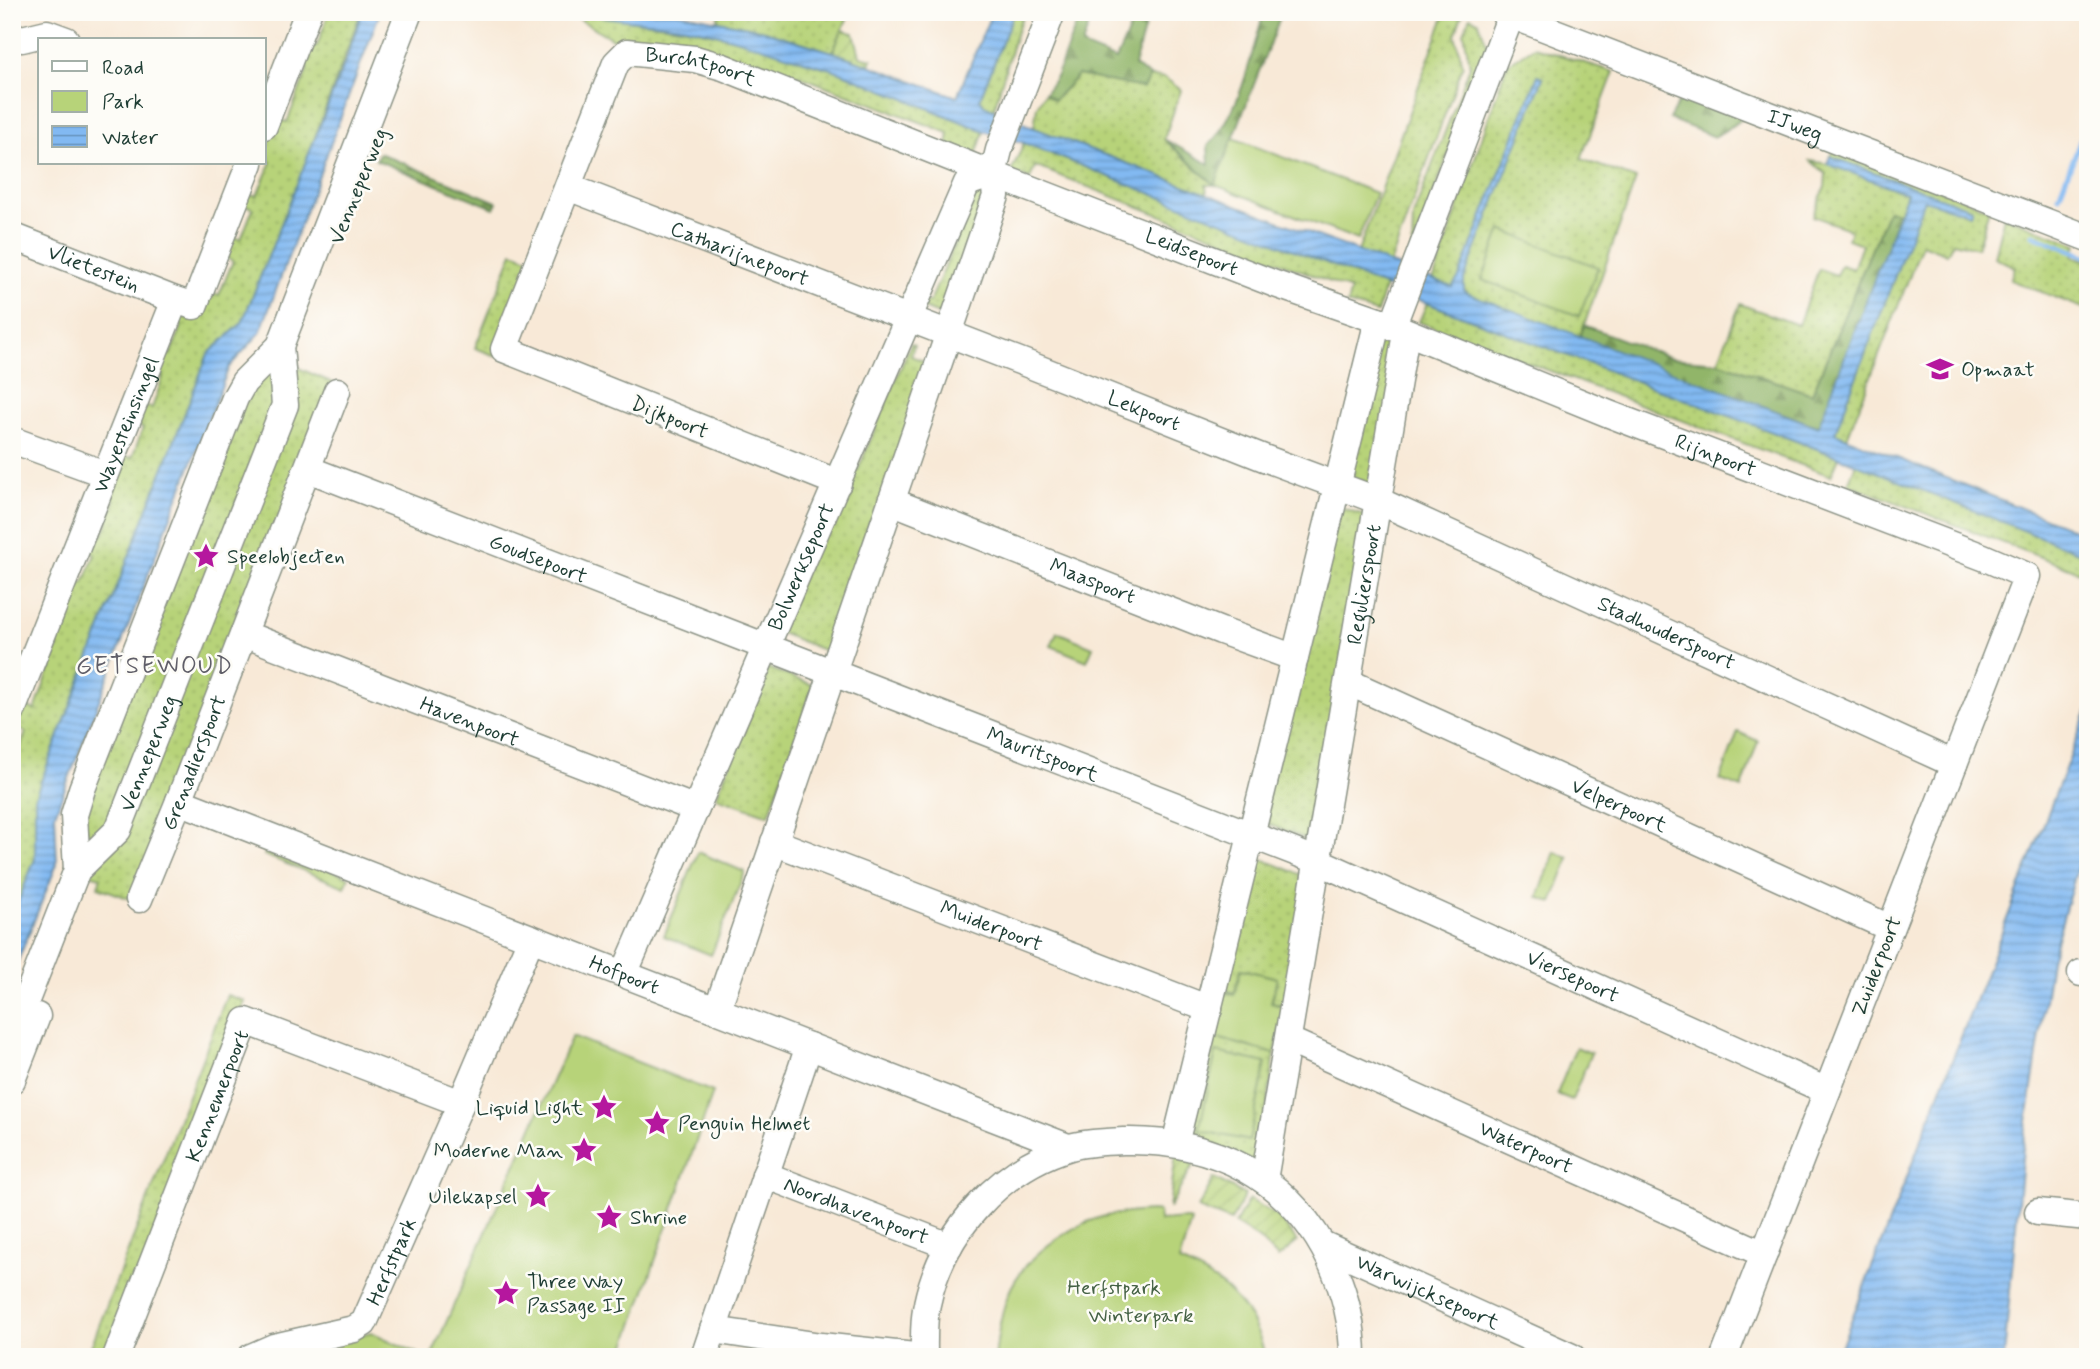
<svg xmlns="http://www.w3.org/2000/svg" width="2100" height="1369" font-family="Mynerve,sans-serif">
  <defs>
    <pattern id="grass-dots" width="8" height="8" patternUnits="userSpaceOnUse" patternTransform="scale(1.75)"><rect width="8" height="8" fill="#b7d379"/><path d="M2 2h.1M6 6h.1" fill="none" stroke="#9db669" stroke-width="1.8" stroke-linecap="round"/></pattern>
    <pattern id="forest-firs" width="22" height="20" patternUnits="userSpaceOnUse" patternTransform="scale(1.75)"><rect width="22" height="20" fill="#91b569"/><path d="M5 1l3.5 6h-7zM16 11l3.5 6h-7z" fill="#769457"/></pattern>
    <pattern id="garden-furrows" width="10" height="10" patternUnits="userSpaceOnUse" patternTransform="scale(1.75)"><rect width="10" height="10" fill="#b7d379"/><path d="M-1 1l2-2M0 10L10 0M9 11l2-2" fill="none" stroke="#9db669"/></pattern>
    <pattern id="water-rules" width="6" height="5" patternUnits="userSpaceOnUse" patternTransform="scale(1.75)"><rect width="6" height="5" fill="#82b9f2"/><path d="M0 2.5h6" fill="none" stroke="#6a98c5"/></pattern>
  </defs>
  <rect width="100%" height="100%" fill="#fdfcf7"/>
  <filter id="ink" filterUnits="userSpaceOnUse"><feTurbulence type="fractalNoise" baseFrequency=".0143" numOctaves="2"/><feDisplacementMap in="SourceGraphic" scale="14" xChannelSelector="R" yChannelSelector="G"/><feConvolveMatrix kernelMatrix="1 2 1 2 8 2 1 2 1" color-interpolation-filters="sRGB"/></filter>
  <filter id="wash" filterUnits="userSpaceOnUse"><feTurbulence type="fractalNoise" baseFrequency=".00686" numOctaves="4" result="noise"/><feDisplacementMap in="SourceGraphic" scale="28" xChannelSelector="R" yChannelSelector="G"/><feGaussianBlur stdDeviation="1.57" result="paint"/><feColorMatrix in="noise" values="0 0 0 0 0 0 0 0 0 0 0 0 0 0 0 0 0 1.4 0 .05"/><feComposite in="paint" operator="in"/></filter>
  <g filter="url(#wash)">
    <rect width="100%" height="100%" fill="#f8e9d7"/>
    <path fill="url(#grass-dots)" stroke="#6b8856" stroke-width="2" d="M329 12H361L307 159 242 323 208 354 35 797V859L12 917V760L15 761 26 732 16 728 25 706 35 710 58 646 48 641 51 631 63 634 74 605 64 600 72 580 84 583 95 554 84 549 91 531 103 535 115 500 105 495 121 455 132 458 143 428 133 424 141 405 152 408 163 377 153 373 162 352 170 355 182 326 174 320 178 314 190 320 207 292 219 295 233 261 223 256 230 236 241 239 253 208 242 204 246 193 257 196 271 162 264 158V147L275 119 287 122 308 68 297 63 305 43 317 46Z
      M567 12 689 28 749 42 816 65 835 69 854 78 984 131 975 158 947 147 949 133 760 61 748 70 621 44Z
      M719 12H850L833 52 758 29 718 21Z
      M1014 12H1024C1011 44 1004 77 994 109L984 105 980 99Z
      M1443 12 1463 13 1455 35 1463 65 1390 264 1358 252 1445 14Z
      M1470 17 1478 21 1488 46 1412 252 1413 216 1470 66 1464 33Z
      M1534 47 1614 72 1581 159 1636 179 1580 337 1433 281 1507 64Z
      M1078 75 1142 88 1150 77 1165 78 1181 90 1164 139 1215 185H1206L1207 194 1034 128 1037 106 1045 93 1054 100Z
      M1024 143 1385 285 1377 313 1347 304 1351 290 1035 166 1030 179 1011 172Z
      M1834 150 1989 209 1977 248 1953 242 1947 254 1922 244 1847 438 1834 433 1924 199 1969 214 1830 156Z
      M1811 161 1828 164 1907 193 1900 212 1888 210 1812 394 1718 362 1740 304 1798 325 1819 269 1836 275 1841 265 1853 269 1862 244 1848 239 1851 230 1813 216 1825 187 1826 174Z
      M985 190 949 318 921 307 922 301 930 302 975 196 969 194Z
      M2004 216 2077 244 2073 256 2088 261V310L2010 280 2015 267 1994 257Z
      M513 252 534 260 496 356 475 348Z
      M1427 303 1839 457 1831 476 1419 322Z
      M1379 338 1400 344 1374 485 1346 475Z
      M911 343 914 345 911 356 926 362 877 523 870 521 829 645 833 654 778 632 849 469 858 470Z
      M289 364 333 383 133 900 98 887 101 877 85 873 119 837Z
      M272 368 275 403 114 822 86 851 83 807 249 389Z
      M1856 463 2088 556V575L1848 484Z
      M1338 507 1371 517 1316 843 1260 821Z
      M763 666 820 688 819 693 811 692 769 815 716 797 767 675Z
      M1252 855 1310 878 1283 1005 1272 1002 1277 978 1241 969 1235 993 1224 990Z
      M227 995 245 1001 107 1357H87Z
      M1214 1037 1275 1054 1259 1158 1251 1161 1201 1140 1191 1132Z"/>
    <path fill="url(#forest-firs)" stroke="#58794e" stroke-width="2" d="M1081 12H1093L1082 46 1116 60 1137 12H1149L1134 66 1150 76 1143 88 1078 75 1054 100 1045 93 1057 75Z
      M1264 12H1282L1215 185 1164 139 1209 164 1208 146C1242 111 1250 57 1264 12Z
      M1684 92 1748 115 1715 137 1669 119Z
      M379 153 497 202 494 208 376 160Z
      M1888 210 1900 212 1819 427 1580 337 1584 325 1671 358 1718 362 1812 394Z"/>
    <path fill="#b7d379" stroke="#6b8856" stroke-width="2" d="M1233 138 1376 193 1358 240 1215 185Z
      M1501 230 1598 267 1579 316 1482 280Z
      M1057 632 1093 647 1087 661 1051 646Z
      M1738 732 1758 741 1742 788 1720 780Z
      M268 845 349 877 345 887 264 855Z
      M698 852 745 872 711 955 664 936Z
      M1555 852 1569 858 1552 903 1538 897Z
      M1241 969 1277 978 1271 1003 1285 1007 1275 1054 1214 1037 1224 992 1234 995Z
      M572 1036 713 1092 622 1357H431Z
      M1576 1047 1591 1053 1572 1100 1557 1094Z
      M1216 1052 1266 1063 1249 1141 1199 1130Z
      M1152 1211 1159 1212 1160 1221 1185 1219 1191 1221 1179 1262C1223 1278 1255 1310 1265 1357H995C998 1333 1001 1310 1011 1288 1026 1257 1065 1229 1098 1218 1115 1213 1133 1212 1152 1211Z
      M371 1332 425 1357H273Z"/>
    <path fill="url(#garden-furrows)" stroke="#6b8856" stroke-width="2" d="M842 30 854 33 860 56 872 59 870 65 833 52Z
      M1176 1154 1196 1160 1169 1208Z
      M1214 1178 1245 1195 1231 1221 1198 1208Z
      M1249 1199 1280 1218 1297 1242 1278 1258 1259 1239 1235 1224Z"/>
    <path fill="url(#water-rules)" stroke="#507b93" stroke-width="2" d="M362 12H380L260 333 229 367 55 814 57 864 12 975V917L35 859V797L208 354 242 323 347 57Z
      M579 12H675L758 29 833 52 957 97 992 12H1014L980 99 984 105 1034 128 1452 287 1459 277 1538 75 1543 78 1464 279V290L1467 293 1818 427 1907 193 1827 164 1830 156 1972 209 1970 214 1924 200 1835 433 2088 535V556L1839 457 1427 303 1024 143 984 131 854 78C837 69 822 67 804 61 765 48 726 35 685 27 650 21 614 21 579 12Z
      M2088 710V830L2051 960 2023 1148 2004 1357H1837Z"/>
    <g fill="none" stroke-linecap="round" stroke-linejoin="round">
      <path stroke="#82b9f2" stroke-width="5" d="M2059 196 2088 121
        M2033 235 2088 257"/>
    </g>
  </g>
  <g filter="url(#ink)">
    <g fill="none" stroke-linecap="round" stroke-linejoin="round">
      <g stroke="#8c9386" stroke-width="29">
        <g id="minor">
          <path id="s1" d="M1503 12 2088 238"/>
          <path d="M12 35 22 39 47 33 66 40"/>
          <path d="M264 126 308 12"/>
          <path id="s2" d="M568 187 1030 365 1264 458 1379 501 1954 764"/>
          <path id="s3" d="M12 236 175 300"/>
          <path d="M1392 327 1511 15"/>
          <path d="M12 440 105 474"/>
          <path id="s4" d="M308 469 1318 861 1827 1091"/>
          <path id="s5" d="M838 483 504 349 616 63 627 52 695 59 723 67 974 167 1275 284 1378 320 1609 414 1983 557 2027 576 1724 1357"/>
          <path id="s6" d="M891 501 1221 631 1295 658"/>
          <path id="s7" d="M244 634 696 809"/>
          <path id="s8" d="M1348 682 1890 928"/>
          <path id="s9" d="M12 711 175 300 194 306 250 163"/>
          <path id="s10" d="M179 801 1068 1147"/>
          <path id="s11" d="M774 842 1209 1009"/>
          <path d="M77 870 74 815 82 789 235 398 244 382 280 346 409 12"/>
          <path id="s12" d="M139 899 179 801 337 391"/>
          <path d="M2081 973 2088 974"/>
          <path id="s13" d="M624 974 967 183 993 174"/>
          <path d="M717 1010 996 196 993 174 999 150 1052 12"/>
          <path id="s14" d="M12 1036 77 870 118 830 285 405 280 346"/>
          <path id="s15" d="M1288 1040 1764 1254"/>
          <path d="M12 1080 37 1016"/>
          <path d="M1175 1144 1378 320"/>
          <path id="s16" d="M765 1175 949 1246"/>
          <path id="s17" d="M1264 1180 1406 333"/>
          <path d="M2038 1212 2088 1217"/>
          <path id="s18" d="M1322 1244 1572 1357"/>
          <path d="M713 1330 821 1346 924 1357"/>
          <path id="s19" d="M116 1357 246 1021 461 1103"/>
          <path id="s20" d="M251 1357 274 1347 354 1329 364 1323 461 1103 531 938"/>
          <path d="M704 1357 809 1046"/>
          <path d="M924 1357C924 1339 923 1321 927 1304 942 1232 1000 1168 1070 1147 1087 1142 1105 1142 1123 1141 1213 1139 1289 1176 1330 1260 1344 1290 1353 1323 1353 1357"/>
        </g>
      </g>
      <use href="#minor" stroke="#fff" stroke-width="26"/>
    </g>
  </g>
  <defs>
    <g id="school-bare" transform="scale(2.1)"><path d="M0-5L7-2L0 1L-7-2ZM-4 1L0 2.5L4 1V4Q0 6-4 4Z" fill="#b5179e" stroke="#fdfcf7" stroke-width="2.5" paint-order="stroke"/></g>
    <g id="sight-bare" transform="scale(2.1)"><path d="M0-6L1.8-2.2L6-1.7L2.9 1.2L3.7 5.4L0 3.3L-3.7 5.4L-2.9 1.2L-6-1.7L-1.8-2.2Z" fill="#b5179e" stroke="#fdfcf7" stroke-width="2.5" paint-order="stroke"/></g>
  </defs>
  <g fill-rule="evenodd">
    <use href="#school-bare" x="1940" y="369"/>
    <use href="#sight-bare" x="206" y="556"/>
    <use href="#sight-bare" x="604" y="1107"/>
    <use href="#sight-bare" x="657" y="1123"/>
    <use href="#sight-bare" x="584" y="1150"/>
    <use href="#sight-bare" x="538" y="1196"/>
    <use href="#sight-bare" x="609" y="1217"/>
    <use href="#sight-bare" x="506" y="1293"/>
  </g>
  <g text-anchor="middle" stroke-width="5" stroke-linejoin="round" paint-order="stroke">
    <g font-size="21" fill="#1f3d34" stroke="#fdfcf7">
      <text dy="7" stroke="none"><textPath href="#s5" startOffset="758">Burchtpoort</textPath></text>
      <text dy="7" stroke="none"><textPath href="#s1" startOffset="313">IJweg</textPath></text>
      <text transform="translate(358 186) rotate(-68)" y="7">Venneperweg</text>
      <text dy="7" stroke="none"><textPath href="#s5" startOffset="1284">Leidsepoort</textPath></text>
      <text dy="7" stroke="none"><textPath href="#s2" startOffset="184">Catharijnepoort</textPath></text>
      <text dy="7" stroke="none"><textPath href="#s3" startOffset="88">Vlietestein</textPath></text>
      <text dy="7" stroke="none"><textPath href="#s2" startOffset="618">Lekpoort</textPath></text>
      <text transform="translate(670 417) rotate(22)" y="7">Dijkpoort</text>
      <text dy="7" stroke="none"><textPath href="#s9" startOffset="308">Wayesteinsingel</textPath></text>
      <text dy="7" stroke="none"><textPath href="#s5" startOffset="1846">Rijnpoort</textPath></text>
      <text dy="7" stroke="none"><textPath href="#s4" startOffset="247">Goudsepoort</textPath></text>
      <text dy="7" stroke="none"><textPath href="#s13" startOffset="444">Bolwerksepoort</textPath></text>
      <text dy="7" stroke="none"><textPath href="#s6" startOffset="217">Maaspoort</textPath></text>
      <text dy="7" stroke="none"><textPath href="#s17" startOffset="604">Regulierspoort</textPath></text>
      <text dy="7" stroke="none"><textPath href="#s2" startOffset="1186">Stadhouderspoort</textPath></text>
      <text dy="7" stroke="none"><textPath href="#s7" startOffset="242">Havenpoort</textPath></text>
      <text dy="7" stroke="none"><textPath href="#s14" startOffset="318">Venneperweg</textPath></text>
      <text dy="7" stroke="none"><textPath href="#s4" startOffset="788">Mauritspoort</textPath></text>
      <text dy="7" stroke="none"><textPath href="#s12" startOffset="147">Grenadierspoort</textPath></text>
      <text dy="7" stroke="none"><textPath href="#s8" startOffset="298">Velperpoort</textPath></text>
      <text dy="7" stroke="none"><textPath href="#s11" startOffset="233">Muiderpoort</textPath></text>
      <text transform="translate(1876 966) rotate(-69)" y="7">Zuiderpoort</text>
      <text dy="7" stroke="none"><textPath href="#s10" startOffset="478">Hofpoort</textPath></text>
      <text dy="7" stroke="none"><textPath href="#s4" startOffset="1363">Viersepoort</textPath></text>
      <text dy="7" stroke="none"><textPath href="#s19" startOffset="280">Kennemerpoort</textPath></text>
      <text dy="7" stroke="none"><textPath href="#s15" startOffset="261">Waterpoort</textPath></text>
      <text dy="7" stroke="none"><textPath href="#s16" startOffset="98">Noordhavenpoort</textPath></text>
      <text dy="7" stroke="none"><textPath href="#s20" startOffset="186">Herfstpark</textPath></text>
      <text dy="7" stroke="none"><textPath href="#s18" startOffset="116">Warwijcksepoort</textPath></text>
    </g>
    <g font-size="21" fill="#1f3d34" stroke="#fdfcf7" text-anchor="start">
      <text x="1961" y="376">Opmaat</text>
      <text x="227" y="563">Speelobjecten</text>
      <text x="583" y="1114" text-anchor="end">Liquid Light</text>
      <text x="678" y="1130">Penguin Helmet</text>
      <text x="563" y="1157" text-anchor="end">Moderne Man</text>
      <text x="517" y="1203" text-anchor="end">Uilekapsel</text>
      <text x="630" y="1224">Shrine</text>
      <text x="527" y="1288">Three Way<tspan x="527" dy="24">Passage II</tspan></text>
    </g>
    <g font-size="21" fill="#456245" stroke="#fdfcf7">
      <text x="1114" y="1294">Herfstpark</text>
      <text x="1141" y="1322">Winterpark</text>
    </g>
    <g font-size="24" letter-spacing="2" fill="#605f69" stroke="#fdfcf7">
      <text x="155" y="673">GETSEWOUD</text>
    </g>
  </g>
  <rect width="2100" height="1369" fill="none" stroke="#fdfcf7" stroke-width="42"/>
  <rect x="38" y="38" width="228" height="126" fill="#fdfcf7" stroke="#a4b0a9" stroke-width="2"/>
  <rect x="52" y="61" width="35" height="10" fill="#ffffff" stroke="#a4b0a9" stroke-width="2"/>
  <text x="102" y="74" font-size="21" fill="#1f3d34">Road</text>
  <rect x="52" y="91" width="35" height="21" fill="#b7d379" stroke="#a4b0a9" stroke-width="2"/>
  <text x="102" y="108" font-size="21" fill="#1f3d34">Park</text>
  <rect x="52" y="126" width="35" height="21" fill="url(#water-rules)" stroke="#a4b0a9" stroke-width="2"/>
  <text x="102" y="144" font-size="21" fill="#1f3d34">Water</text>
</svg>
